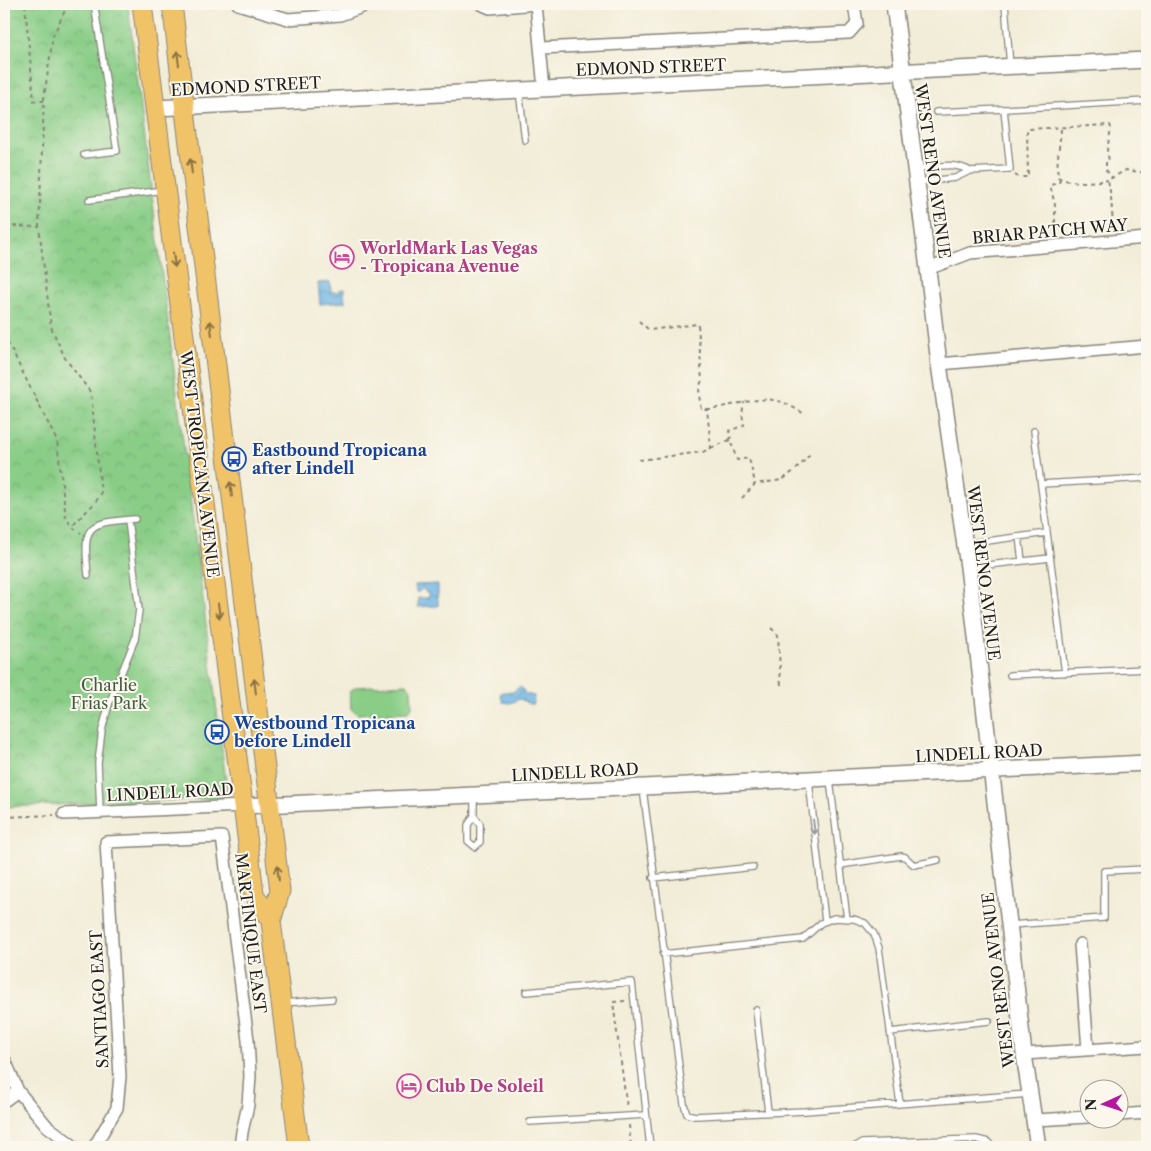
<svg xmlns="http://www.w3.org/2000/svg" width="1151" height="1151" font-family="'Libre Caslon Text',serif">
  <defs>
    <pattern id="park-crowns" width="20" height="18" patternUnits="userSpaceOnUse" patternTransform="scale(1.25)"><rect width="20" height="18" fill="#89cd87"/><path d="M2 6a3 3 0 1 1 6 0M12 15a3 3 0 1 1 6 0" fill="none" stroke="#76af74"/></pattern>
    <pattern id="water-waves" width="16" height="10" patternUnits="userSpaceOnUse" patternTransform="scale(1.25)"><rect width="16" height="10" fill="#6cb4e4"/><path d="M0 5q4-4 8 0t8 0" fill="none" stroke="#5d9ac3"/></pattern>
  </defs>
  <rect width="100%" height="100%" fill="#fbf7ec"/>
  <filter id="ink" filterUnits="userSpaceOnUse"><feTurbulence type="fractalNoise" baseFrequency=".02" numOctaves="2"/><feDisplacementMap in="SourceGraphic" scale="10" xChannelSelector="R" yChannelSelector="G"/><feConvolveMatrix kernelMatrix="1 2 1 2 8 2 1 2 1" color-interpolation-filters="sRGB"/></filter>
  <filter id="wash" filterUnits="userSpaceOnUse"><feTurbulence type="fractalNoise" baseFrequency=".0096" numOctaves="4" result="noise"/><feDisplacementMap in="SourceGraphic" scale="20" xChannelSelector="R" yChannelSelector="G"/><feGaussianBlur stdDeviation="1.12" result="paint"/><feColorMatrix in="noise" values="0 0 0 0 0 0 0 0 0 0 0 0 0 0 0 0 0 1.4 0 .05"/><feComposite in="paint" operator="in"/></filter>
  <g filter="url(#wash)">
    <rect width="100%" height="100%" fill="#f2edd8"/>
    <path fill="url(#park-crowns)" stroke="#527452" d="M4 4H128L228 798 4 807Z"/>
    <path fill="#89cd87" stroke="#527452" d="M407 684 411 689 412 707 408 712 357 714 351 709 350 691 356 687Z"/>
    <path fill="url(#water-waves)" stroke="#446880" d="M330 282 331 292H339V290L344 289 345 302 320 304 318 283Z
      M438 584V594L437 597 438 600V606L418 607V598H428L429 594 425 592 423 588 419 592H416L415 585Z
      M519 687 522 688 525 694 534 696 533 704H529L520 699 510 703 503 702 500 694 502 692H513Z"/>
  </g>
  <g filter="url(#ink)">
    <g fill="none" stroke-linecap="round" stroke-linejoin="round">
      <g stroke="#87847a" stroke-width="8">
        <path id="service" d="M1005 4 1010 66
          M519 90 525 140
          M1004 109 1147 101
          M936 112 1004 109 1010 169 970 171
          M84 155 117 151 95 9
          M916 169C935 167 954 161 970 171L955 178 919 182
          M89 200 163 190
          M1034 431 1065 673
          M1041 484 1147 478
          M1019 537 1022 561
          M965 544 1047 533
          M970 567 1050 558
          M88 575C83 524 86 523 135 519
          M1010 675 1147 669
          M830 780 847 919
          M809 781 825 921
          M643 789 684 1104 687 1114 695 1116 805 1111 1029 1094
          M474 795V816L480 824V842L475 847 468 841V825L474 816
          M100 812 98 763 102 730 109 704 135 639 139 610 128 520
          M840 865 901 856 905 857 914 865 938 860
          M653 878 753 867
          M1011 925 1104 918V871L1147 869
          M663 954 803 939 821 923 834 918 854 919 865 923 874 934 879 948 900 1104
          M526 992 632 982 650 1147
          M284 1003 332 999
          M756 1010 768 1112
          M890 1032 989 1021
          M530 1122 646 1115
          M854 1147 862 1143 976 1139 988 1142 992 1147"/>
      </g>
      <g stroke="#87847a" stroke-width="14">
        <path id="minor" d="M238 4 288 19 340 15 370 4
          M481 4 490 8 536 4 544 89
          M541 48 849 33 857 24 854 4
          M928 269 970 253 1147 238
          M939 364 1147 346
          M64 814 243 806
          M1080 944 1088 1050
          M1024 1054 1147 1046
          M4 1058 18 1091 47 1126 75 1147
          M4 1101 18 1091
          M1118 1115 1147 1113
          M1035 1120 1088 1117
          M94 1147 117 1108 120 1076 106 842 222 837 248 1040 250 1076 248 1105 242 1132 240 1147"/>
      </g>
      <g stroke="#87847a" stroke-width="18">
        <path id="tertiary" d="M894 4 928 269 939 364 968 567 1024 1054 1038 1147
          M156 108C486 89 817 78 1147 60
          M243 806 1147 763"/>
      </g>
      <g stroke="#87847a" stroke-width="21">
        <path id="primary" d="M142 4 252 876 254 894 271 921 299 1147
          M172 4 280 891 271 921"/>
      </g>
      <path stroke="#87847a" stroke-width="2" stroke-dasharray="4 4" stroke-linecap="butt" d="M25 4 34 101H44
        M68 4 53 36 44 98 39 227 51 327 65 358 91 393 101 494C93 507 81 515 72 527L81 533
        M4 19 7 4
        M1061 129C1060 145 1056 161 1058 177 1069 184 1094 182 1108 180
        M1015 175 1018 177H1028L1027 129 1110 125 1111 128 1107 150 1109 161 1106 163V170L1112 177
        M1060 179 1059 183 1050 185 1055 205V222L1057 228 1064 231
        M4 219H8V226L39 227
        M1113 225 1111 197 1108 180 1126 170 1147 173
        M639 321 649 330 698 324 702 381C697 388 700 401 701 409H707
        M4 335 57 441 66 518 72 527
        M729 440 731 438 729 431 744 425 742 414 744 402
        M711 448 730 440 737 460 749 458 755 483
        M639 460 703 452 711 448 707 409C726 408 755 397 774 400 786 402 796 409 806 415
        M742 498 755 484 782 480 799 467 811 453
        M771 628 778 635 781 686
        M4 817 54 815
        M625 1001 613 1002 627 1108
        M629 1125 631 1147"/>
      <use href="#service" stroke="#fff" stroke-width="5.5"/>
      <use href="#minor" stroke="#fff" stroke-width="11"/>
      <use href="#tertiary" stroke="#fff" stroke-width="15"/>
      <use href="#primary" stroke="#f1c369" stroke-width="19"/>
    </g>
    <defs><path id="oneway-shaft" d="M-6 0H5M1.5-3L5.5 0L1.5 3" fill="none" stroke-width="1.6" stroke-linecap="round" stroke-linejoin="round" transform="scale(1.25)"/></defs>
    <g stroke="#867042">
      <use href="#oneway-shaft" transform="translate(178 58) rotate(-97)"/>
      <use href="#oneway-shaft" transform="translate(191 166) rotate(-97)"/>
      <use href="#oneway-shaft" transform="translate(174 260) rotate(83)"/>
      <use href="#oneway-shaft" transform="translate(211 328) rotate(-97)"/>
      <use href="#oneway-shaft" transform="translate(231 489) rotate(-97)"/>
      <use href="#oneway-shaft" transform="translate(219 611) rotate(83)"/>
      <use href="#oneway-shaft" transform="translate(255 686) rotate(-97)"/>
      <use href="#oneway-shaft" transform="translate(278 873) rotate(-97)"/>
    </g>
    <use stroke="#999" href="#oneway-shaft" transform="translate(814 827) rotate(83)"/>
  </g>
  <defs>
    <g id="hotel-ring" transform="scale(1.25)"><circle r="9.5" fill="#fbf7ec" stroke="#d1479c" stroke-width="1.5"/><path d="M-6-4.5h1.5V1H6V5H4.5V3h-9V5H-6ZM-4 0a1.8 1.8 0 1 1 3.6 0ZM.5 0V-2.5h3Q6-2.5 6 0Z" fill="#d1479c"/></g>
    <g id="bus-ring" transform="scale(1.25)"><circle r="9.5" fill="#fbf7ec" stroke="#1a4fb4" stroke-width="1.5"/><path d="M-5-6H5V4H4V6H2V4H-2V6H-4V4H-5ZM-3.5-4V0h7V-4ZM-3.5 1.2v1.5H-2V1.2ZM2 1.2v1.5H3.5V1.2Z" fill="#1a4fb4"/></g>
  </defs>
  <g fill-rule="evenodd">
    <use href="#hotel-ring" x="342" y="257"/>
    <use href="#bus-ring" x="234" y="459"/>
    <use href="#bus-ring" x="217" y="732"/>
    <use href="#hotel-ring" x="409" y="1086"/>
  </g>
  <g text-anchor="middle" stroke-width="4" stroke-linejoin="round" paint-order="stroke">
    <g font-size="16" fill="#1c1c1c" stroke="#fbf7ec">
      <text transform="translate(651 67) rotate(-2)" y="6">EDMOND STREET</text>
      <text transform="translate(246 86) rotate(-3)" y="6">EDMOND STREET</text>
      <text transform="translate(933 171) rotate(82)" y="6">WEST RENO AVENUE</text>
      <text transform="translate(1050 231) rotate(-5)" y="6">BRIAR PATCH WAY</text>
      <text transform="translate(200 464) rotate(83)" y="6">WEST TROPICANA AVENUE</text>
      <text transform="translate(984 573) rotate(83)" y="6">WEST RENO AVENUE</text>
      <text transform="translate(979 753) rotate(-3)" y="6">LINDELL ROAD</text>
      <text transform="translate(575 772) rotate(-3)" y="6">LINDELL ROAD</text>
      <text transform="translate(170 792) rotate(-3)" y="6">LINDELL ROAD</text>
      <text transform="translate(251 933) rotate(83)" y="6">MARTINIQUE EAST</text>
      <text transform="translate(998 980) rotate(-97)" y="6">WEST RENO AVENUE</text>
      <text transform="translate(99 999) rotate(-93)" y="6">SANTIAGO EAST</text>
    </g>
    <g font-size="16" font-weight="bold" fill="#b23c85" stroke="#fbf7ec" text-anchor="start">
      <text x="360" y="254">WorldMark Las Vegas<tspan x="360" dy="18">- Tropicana Avenue</tspan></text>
      <text x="426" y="1092">Club De Soleil</text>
    </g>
    <g font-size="16" font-weight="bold" fill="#164399" stroke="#fbf7ec" text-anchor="start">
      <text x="252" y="456">Eastbound Tropicana<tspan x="252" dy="18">after Lindell</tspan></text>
      <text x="234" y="729">Westbound Tropicana<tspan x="234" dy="18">before Lindell</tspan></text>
    </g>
    <g font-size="16" fill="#425a41" stroke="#fbf7ec">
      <text x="109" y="691">Charlie<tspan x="109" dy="18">Frias Park</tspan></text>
    </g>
  </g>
  <rect width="1151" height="1151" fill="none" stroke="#fbf7ec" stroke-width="20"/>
  <g transform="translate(1104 1104) rotate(267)"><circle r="24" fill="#fbf7ec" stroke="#a29f99"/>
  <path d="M0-4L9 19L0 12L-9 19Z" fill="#b5179e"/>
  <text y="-8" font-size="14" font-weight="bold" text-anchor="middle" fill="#1c1c1c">N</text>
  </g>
</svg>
